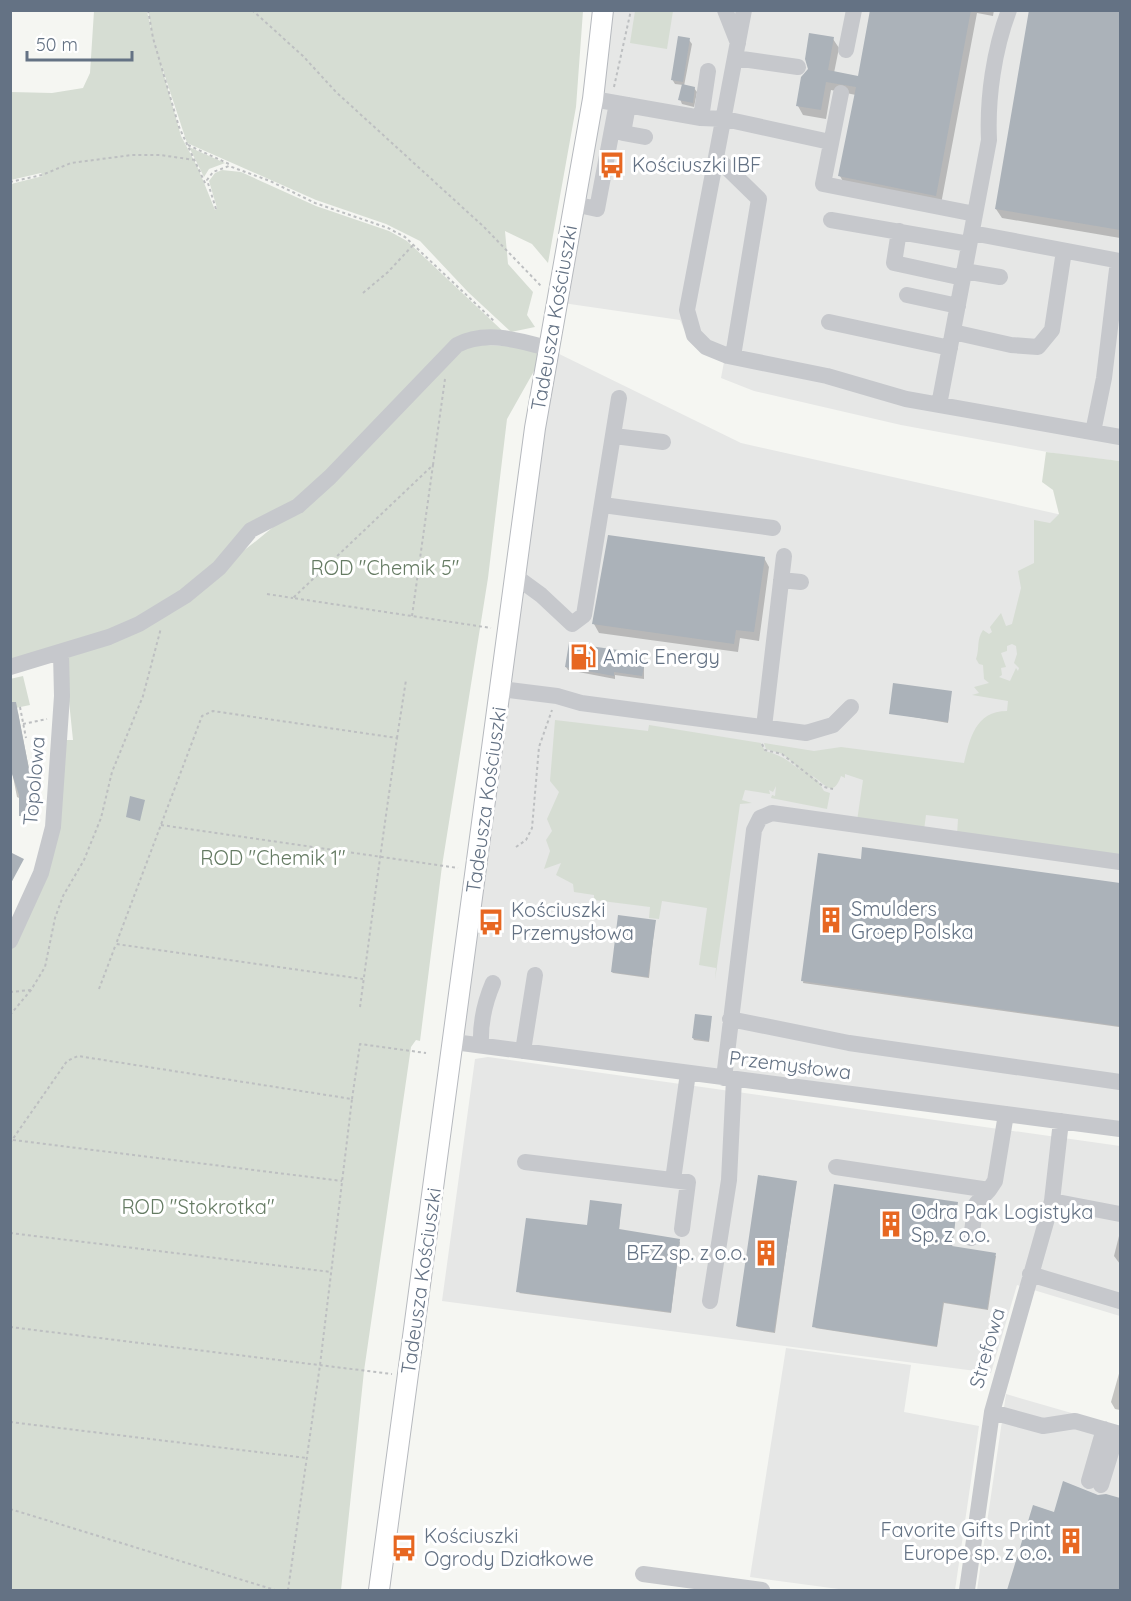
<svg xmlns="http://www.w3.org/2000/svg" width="1131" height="1601" font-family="Quicksand,sans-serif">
  <rect width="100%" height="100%" fill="#f5f6f2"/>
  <path fill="#e6e7e6" d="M603 11H1120V461L1064 455 901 425 754 391 721 378 724 362 687 336 680 320 556 302Z
    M547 348 741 443 1120 528V1129L454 1042Z
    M488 1057 1120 1146V1316L1017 1285 991 1373 442 1301 475 1059Z
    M786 1348 911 1365 904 1412 979 1426 955 1590H846L750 1577Z
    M1006 1394 1120 1427V1590H977Z"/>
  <path fill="#d6ddd3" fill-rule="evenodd" d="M94 11H147L152 34 148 11H583L576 107 548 263 532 244 505 231 508 264 533 292 527 315 535 327 511 332 468 292 420 241 386 224 316 200 187 143 160 61 181 136 198 168 215 210 217 208 209 181 215 173 222 170 241 172 316 206 389 231 407 241 508 336 475 334 326 477 143 620 11 662V184L43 176 41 173 11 180V92L52 93 83 88 90 73Z
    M635 11H673L667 49 630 43Z
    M189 147 225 163 209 169 204 177Z
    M467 344 547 348 507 419 488 578 442 866 420 1041 416 1040 411 1047 364 1371 341 1590H11L10 941 41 873 55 740H73L64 653C227 594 345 462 467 344Z
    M1046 452 1120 461V858L957 835 958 819 926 815 924 830 857 821 863 780 845 774V778L841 776C832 802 822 779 810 775L818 781 824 791 830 793 827 809 771 798 772 795 775 796 776 786 773 792 769 790 770 794 745 790 742 800 752 803 740 804 715 980 716 968 699 965 707 908 662 901 659 919 649 918 650 907 594 900V895L574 892 573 884 556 875 561 863 544 869 550 851 546 840 552 831 547 819 559 792 550 781 555 720 648 731 649 725 761 743 765 751C784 756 788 761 803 772L783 754 766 749 764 743 814 751 841 747 964 763C970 739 975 711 1007 711L1008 701 972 695 979 693 974 687 989 683 984 679 983 665 979 664 976 659C980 648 976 640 983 630L989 634 992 632 990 627 1001 613 1006 626 1012 624 1021 588 1018 571 1034 563V520L1050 523 1059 514 1053 490 1042 482ZM1012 644 1016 646 1017 654 1014 663 1019 668 1018 671 1016 668 1010 681 999 677 1002 675 1001 668 1006 667 1001 653 1007 651V646Z
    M23 676 30 705 11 709 10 679Z"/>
  <path fill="#0003" d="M871 10H994L993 16 977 13 941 204 845 185 840 176 856 95 831 90 826 119 803 115 798 106 833 39 839 48 834 73 859 78Z
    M1030 10H1120V238L1002 218 996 209Z
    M689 40 692 44 684 86 694 88 697 92 694 107 682 104 680 99 683 85 675 84 672 79Z
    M764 558 769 567 759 641 740 638 738 652 599 633 594 624Z
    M617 652 618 660 644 663V679L615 675V679L568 670 566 667Z
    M951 692 948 723 891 713Z
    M18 713 35 799V819L22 818 21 816V799L17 797 10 761Z
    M863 848 1120 884 1119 1027 803 983 820 854 862 860Z
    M655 921 649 978 613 973 612 972Z
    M711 1018 709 1042 694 1040 693 1038Z
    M796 1182 775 1333 738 1327 737 1326Z
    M957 1204 952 1248 996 1256 988 1310 944 1303 937 1347 815 1328Z
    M621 1205 619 1231 680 1242 671 1313 519 1293 588 1227Z
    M1120 1232V1264L1114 1256Z
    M1120 1370V1410L1115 1409 1111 1402Z
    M1106 1495 1120 1499V1590H1009L1034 1507 1055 1513Z"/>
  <path fill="#abb2b9" d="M870 10H971L936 196 838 176 856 87 826 82 821 110 796 106 801 77 808 69 805 59 809 33 834 37 828 70 858 76Z
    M1029 10H1120V230L995 209Z
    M678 36 690 38 683 82 671 80Z
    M682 84 695 87 693 103 678 100Z
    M608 535 765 557 754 632 736 630 734 644 592 624Z
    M569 643 618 650 616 658 645 662 642 676 614 672V676L565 667Z
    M893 683 952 691 948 722 889 714Z
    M10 702H16L34 795V816H19V795L10 768Z
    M130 796 145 800 140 821 126 817Z
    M862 847 1120 883 1119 1026 801 981 818 853 861 859Z
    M10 852 24 859 10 885Z
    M618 915 656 920 648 977 611 972Z
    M695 1014 712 1016 709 1041 692 1038Z
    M758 1175 797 1181 774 1332 736 1326Z
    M834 1184 958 1202 952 1246 996 1253 987 1309 943 1302 937 1346 812 1327Z
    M590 1200 622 1204 619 1229 680 1239 671 1312 516 1292 526 1218 587 1225Z
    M1063 1481 1098 1495 1106 1494 1120 1498V1590H1007L1033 1505 1054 1512Z"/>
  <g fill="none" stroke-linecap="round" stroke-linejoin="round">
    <g stroke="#b6b9be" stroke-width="22">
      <path id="major" d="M379 1590 535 428 593 99 603 10"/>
    </g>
    <path stroke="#bdbfc1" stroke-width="2" stroke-dasharray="3 3" stroke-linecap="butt" d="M148 10 153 38 179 127 206 185
      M252 10 303 56 336 92 484 227 542 287
      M614 87 631 10
      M188 145 231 165
      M10 182 42 175 71 163 132 155H160L195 160
      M216 209 207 180 213 172 229 166 270 181 315 203 388 228 405 237 495 322
      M363 293 388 272 414 244
      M445 379 433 465 293 598 491 628
      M267 594 293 598
      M412 616 433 465
      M20 707 26 738
      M23 724 47 719
      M397 738 406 680
      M762 744 765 750 782 754 824 787 833 789
      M161 825 458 868
      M516 847 526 840 532 828 539 747 552 710
      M99 989 116 944
      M10 992 31 990
      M360 1007C372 917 384 827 397 738L213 711 202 716 116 944 363 979
      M10 1015 31 990 45 967 55 918 63 896 84 860 101 818 112 772 143 696 161 628
      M352 1099 360 1044 426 1053
      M13 1140 342 1181
      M10 1143 67 1061 78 1056 352 1099 320 1365 288 1590
      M10 1233 331 1272
      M10 1327 392 1374
      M10 1422 307 1458
      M10 1509 275 1590"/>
    <path stroke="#c6c8cc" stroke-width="16" d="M725 10 738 43
      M744 10 687 310 694 335 706 347 728 356 827 376 906 399 1120 437
      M846 50 854 10
      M735 58 798 67
      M841 93 823 184 975 214
      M593 99 701 118 725 119 830 142
      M628 105 623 133 645 137
      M701 118 708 71
      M716 157 759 199 733 356
      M574 204 597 209 617 103
      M831 220 969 244
      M899 231 894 263 963 278
      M972 233 1120 261
      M964 271 1000 277
      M907 295 958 306
      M829 322 950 348
      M953 332 1011 345 1038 347 1052 330 1064 251
      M939 405 989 140C987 98 994 50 1009 10
      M1093 432 1104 378 1118 261
      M614 436 663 442
      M603 505 773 528
      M515 576 541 595 572 624 584 615 619 398
      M781 580 801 582
      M10 667 109 637 139 624 185 596 219 568 251 530 298 506 330 477 457 345C485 330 518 340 547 348
      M501 689 557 696 581 703 806 733 833 725 851 707
      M764 727 784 556
      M10 941 41 873 53 827 62 696 61 653
      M730 1019 849 1043 1120 1082
      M454 1042 1120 1129
      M481 1045C480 1022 484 1004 493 983
      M523 1051 535 975
      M724 1078 754 830 760 818 772 813 1120 862
      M525 1162 688 1182 682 1229
      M836 1167 989 1190 995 1181 1006 1114
      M673 1180 688 1073
      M1052 1201 1120 1214
      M971 1238 976 1204 989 1190
      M1030 1274 1120 1301
      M710 1301 729 1180 734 1079
      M992 1412 1043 1426 1075 1421 1120 1434
      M1089 1481 1104 1429
      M1101 1485 1117 1433
      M643 1574 762 1590
      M967 1590 992 1412 1052 1201 1061 1121"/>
    <use href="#major" stroke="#fff" stroke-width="20"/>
  </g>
  <defs>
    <g id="bus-bare" transform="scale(2.07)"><path d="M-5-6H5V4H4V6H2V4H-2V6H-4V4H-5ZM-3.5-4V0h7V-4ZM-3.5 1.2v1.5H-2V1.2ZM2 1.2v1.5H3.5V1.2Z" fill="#e76721" stroke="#fff" stroke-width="2.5" paint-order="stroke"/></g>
    <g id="fuel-bare" transform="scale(2.07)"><path d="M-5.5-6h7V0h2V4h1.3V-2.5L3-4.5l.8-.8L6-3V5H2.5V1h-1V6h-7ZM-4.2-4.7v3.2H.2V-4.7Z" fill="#e76721" stroke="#fff" stroke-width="2.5" paint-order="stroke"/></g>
    <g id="building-bare" transform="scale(2.07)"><path d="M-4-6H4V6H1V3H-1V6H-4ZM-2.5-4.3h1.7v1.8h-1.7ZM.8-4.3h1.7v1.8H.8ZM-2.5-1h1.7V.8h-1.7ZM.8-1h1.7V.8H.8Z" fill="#e76721" stroke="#fff" stroke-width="2.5" paint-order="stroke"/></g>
  </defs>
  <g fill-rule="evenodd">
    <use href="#bus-bare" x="612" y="165"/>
    <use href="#fuel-bare" x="583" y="657"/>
    <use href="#building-bare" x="831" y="920"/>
    <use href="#bus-bare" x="491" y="922"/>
    <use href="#building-bare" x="891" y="1224"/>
    <use href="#building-bare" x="766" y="1253"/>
    <use href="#building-bare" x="1071" y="1541"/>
    <use href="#bus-bare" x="404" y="1548"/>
  </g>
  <g text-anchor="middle" stroke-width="6" stroke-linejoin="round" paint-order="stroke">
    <g font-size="20" fill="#647284" stroke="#fff" text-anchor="start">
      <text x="632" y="172">Kościuszki IBF</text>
      <text x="603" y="664">Amic Energy</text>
      <text x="851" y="916">Smulders<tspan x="851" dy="23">Groep Polska</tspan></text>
      <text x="511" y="917">Kościuszki<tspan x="511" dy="23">Przemysłowa</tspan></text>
      <text x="911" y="1219">Odra Pak Logistyka<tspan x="911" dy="23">Sp. z o.o.</tspan></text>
      <text x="746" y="1260" text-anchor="end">BFZ sp. z o.o.</text>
      <text x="1051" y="1537" text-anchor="end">Favorite Gifts Print<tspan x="1051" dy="23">Europe sp. z o.o.</tspan></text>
      <text x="424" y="1543">Kościuszki<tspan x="424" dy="23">Ogrody Działkowe</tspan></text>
    </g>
    <g font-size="20" fill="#647284" stroke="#fff">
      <text transform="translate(554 318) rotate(-80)" y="7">Tadeusza Kościuszki</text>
      <text transform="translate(34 781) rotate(-85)" y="7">Topolowa</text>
      <text transform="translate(486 800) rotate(-82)" y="7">Tadeusza Kościuszki</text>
      <text transform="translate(790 1065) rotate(7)" y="7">Przemysłowa</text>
      <text transform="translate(421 1281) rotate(-82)" y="7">Tadeusza Kościuszki</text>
      <text transform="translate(987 1348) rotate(-74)" y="7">Strefowa</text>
    </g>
    <g font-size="20" fill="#657b63" stroke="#fff">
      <text x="385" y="575">ROD "Chemik 5"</text>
      <text x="273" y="865">ROD "Chemik 1"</text>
      <text x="198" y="1214">ROD "Stokrotka"</text>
    </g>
  </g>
  <rect width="1131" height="1601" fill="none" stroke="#647284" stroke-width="24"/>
  <path d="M27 51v9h105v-9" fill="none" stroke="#647284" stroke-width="3"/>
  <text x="36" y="51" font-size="18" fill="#647284" stroke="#ffffff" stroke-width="4.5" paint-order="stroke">50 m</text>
</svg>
